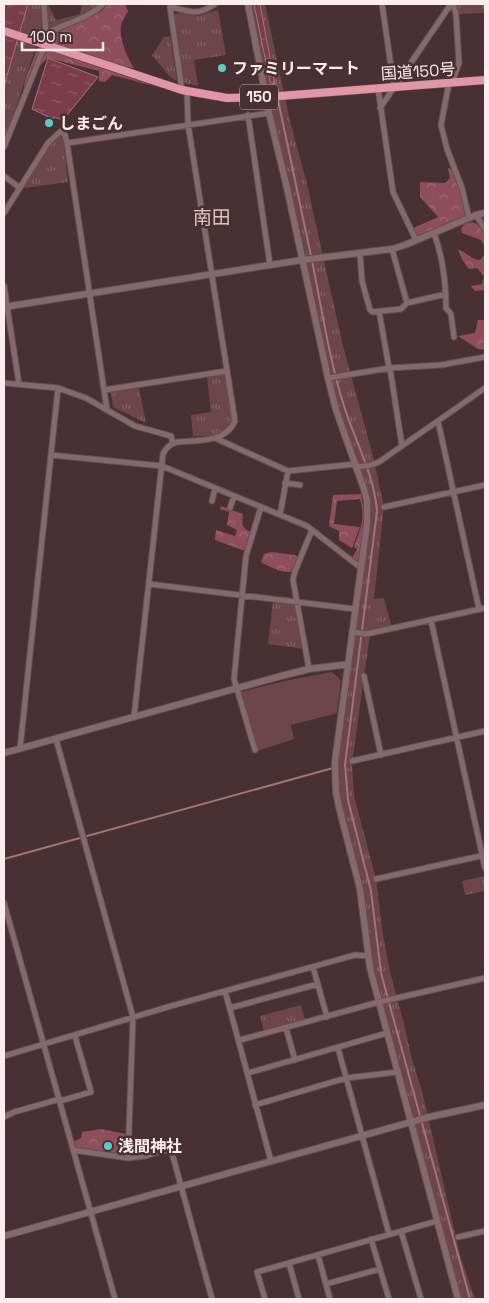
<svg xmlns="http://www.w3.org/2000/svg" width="489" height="1303" font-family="'Space Grotesk','Noto Sans JP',sans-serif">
  <defs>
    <pattern id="grass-tufts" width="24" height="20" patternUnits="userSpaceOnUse" patternTransform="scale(1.25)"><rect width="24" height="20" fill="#6d464d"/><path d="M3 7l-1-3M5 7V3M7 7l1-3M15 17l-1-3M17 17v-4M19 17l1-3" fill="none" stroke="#836167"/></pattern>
    <pattern id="forest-crowns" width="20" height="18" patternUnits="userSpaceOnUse" patternTransform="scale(1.25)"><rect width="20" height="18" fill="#8f4e5b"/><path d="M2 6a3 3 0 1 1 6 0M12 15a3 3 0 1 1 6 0" fill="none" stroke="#a06873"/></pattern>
    <pattern id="water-ripples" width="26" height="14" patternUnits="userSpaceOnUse" patternTransform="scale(1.25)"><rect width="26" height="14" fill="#7c3d4b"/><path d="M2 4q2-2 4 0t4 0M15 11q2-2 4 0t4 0" fill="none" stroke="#905965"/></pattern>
  </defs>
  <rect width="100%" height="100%" fill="#483034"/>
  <path fill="url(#grass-tufts)" d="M4 4H41L42 26 39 36 4 145Z
    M45 4H48L56 20 80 14 82 4H100L92 11 50 29 47 28Z
    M248 4H265L290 121 307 184 342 342 374 460 384 507 374 599 384 598 392 629 370 634 352 764 354 796 376 879 383 935 390 972 404 1024 412 1059 422 1091 460 1255 475 1299H458L369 958 363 889 336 787 340 728 367 499 334 393Z
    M453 4H485V13L456 14Z
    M218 10 226 55 194 60 198 86 184 83 174 14 180 13 198 16Z
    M170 36 177 81 170 77 152 55 164 37Z
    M63 132 68 182 24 188 44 150Z
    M228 373 235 421 226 433 215 436H193L191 415 211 412 207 377Z
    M139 388 146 423 113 407 111 392Z
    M273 601 297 602 303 649 268 644Z
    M485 876V891L465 895 462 881Z
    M301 1005 305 1020 264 1031 260 1016Z"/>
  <path fill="url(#forest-crowns)" d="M107 4H125L128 11C126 15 124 19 122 22 117 35 127 57 134 68L117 66 86 53 62 47 51 42 48 37 102 11Z
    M38 47 158 87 112 75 105 82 99 81V71L48 58 46 59 32 76 22 101 25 80Z
    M448 168 455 170 460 183 467 219 416 240 411 229 438 217 420 197V182L445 183 450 178Z
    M472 222C488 228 485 230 485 247L481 240 462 233 461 228 465 224Z
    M458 250C468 252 469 259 480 260L485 254V290L475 291 471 286 482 284 484 276 477 268 469 269 463 261Z
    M478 320H485V350L478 349 458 336 475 333Z
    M361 494 366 524 359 562 352 558 357 549 354 547C360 528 366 521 360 499L337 501 334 524 360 527 352 548 339 540V531L329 526 333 495Z
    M221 506 243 514C242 524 241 528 251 532L245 551 215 540 216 530 235 536 237 530 227 525 229 512 220 509Z
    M271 552 295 555 298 558 295 571C284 575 270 567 261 562L264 554Z
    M101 1129 126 1134 129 1140 128 1158 76 1150 73 1142 81 1138 82 1132Z"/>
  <path fill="#6d464d" d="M332 672 341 680 337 713 291 725 294 739 257 751 240 692 289 680Z"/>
  <path fill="url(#water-ripples)" stroke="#a3727c" d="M4 4H28L4 86Z
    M254 4H260L275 85 270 82Z
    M48 58 98 77 63 120 54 117 53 119 32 109Z"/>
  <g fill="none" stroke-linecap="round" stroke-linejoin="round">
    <path stroke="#a3727c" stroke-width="2" d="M274 82 277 95
      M278 100 311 256
      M312 261C322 309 329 359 344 406 355 441 374 474 377 511L345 765 348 800 371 891 381 973 470 1299
      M4 859 333 768"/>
    <g stroke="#644f53" stroke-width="7">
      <path id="minor" d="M382 4 394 87
        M46 34C63 24 90 18 103 4
        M42 45 46 34 44 4
        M452 82 459 63 456 14 453 4
        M449 83 441 125 447 149 462 188 469 218
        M378 88 393 192 416 240
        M182 90 170 7C191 11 196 17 215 4
        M380 108 451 4
        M248 115 270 265
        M67 143 269 113
        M4 147 45 45
        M4 176 20 188
        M4 213 48 143 61 131 65 135 67 143 107 410
        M476 215 485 229
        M434 233C443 258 446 282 446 308L451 314 454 337
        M392 249 407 303 446 294
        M360 253 362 281 370 310 373 312 401 309 407 303
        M4 286 19 384
        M379 311 389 368
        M390 368 402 446
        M328 378 390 368 441 365 485 357
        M4 383 58 388 86 398 135 426 171 436 173 443
        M104 390 227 371
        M438 421 479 609
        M215 438 288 471 356 464
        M51 455 162 466 307 526 361 568
        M357 467 371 465 379 462 485 388
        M285 483 300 485
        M212 501 215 488
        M384 507 485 485
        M230 508 234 496
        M280 515 288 471
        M149 584 355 609
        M431 620 485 868
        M352 632 366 634 485 608
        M309 669 293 580 295 571 312 530
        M364 676 381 755
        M134 717 163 454C166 447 170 444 177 442 197 440 226 443 235 421L188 124 187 91
        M56 739 133 1017 128 1158 145 1156 166 1150 172 1153 212 1299
        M20 749 58 388
        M255 750 234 679 246 556 261 507
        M352 761 485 731
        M376 879 485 855
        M4 903 115 1299
        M313 967 327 1017
        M225 991 271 1161
        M230 1008 318 984
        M286 1028 295 1060
        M240 1040 379 1002 485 978
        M338 1048 389 1234
        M4 1056 171 1006 355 955 368 956
        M248 1073 387 1033
        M60 1101 91 1092 75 1036
        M255 1105 346 1078 398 1072
        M4 1117 14 1112 60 1099
        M73 1150 128 1158
        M401 1231 421 1299
        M458 1237 485 1231
        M371 1239 389 1299
        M318 1255 330 1299
        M289 1263 299 1299
        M326 1284 380 1269
        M265 1299 257 1272 437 1221"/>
    </g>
    <g stroke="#644f53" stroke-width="8">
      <path id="tertiary" d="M248 4 269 113 287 188 328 378 336 410 364 489 367 501V524L335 762 336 792 339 807 360 889 370 968 458 1299
        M4 307 302 260 392 249 405 245 476 215 485 213
        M4 753 281 676 309 669 342 665H348
        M4 1236 429 1117 485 1105"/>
    </g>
    <g stroke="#644f53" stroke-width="9">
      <path id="trunk" d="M4 31 182 90 227 98 267 97 485 80"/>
    </g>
    <use href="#minor" stroke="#85696e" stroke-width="5"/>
    <use href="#tertiary" stroke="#85696e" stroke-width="6"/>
    <use href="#trunk" stroke="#e096a4" stroke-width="8"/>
  </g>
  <g fill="#57cec1" stroke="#483034" stroke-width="2">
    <circle cx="222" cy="68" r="5"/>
    <circle cx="49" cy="123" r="5"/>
    <circle cx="108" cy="1146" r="5"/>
  </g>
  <g text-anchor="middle" stroke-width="5" stroke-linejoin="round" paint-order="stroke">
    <rect fill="#483034" stroke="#c7b4b7" stroke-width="1" x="240" y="84.5" width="38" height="25" rx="4"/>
    <g font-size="15" font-weight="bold" fill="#fdedef">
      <text x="259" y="102">150</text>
    </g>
    <g font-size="16" font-weight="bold" fill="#fdedef" stroke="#483034" text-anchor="start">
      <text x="232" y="74">ファミリーマート</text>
      <text x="59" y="129">しまごん</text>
      <text x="118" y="1152">浅間神社</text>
    </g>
    <g font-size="16" fill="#fdedef" stroke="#483034">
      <text transform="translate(418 71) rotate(-4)" y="6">国道150号</text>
    </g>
    <g font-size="19" fill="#e0c1c5" stroke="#483034">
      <text x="212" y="224">南田</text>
    </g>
  </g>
  <rect width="489" height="1303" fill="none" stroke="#fdedef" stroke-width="10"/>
  <path d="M22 42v8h81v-8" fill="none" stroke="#fdedef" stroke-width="2.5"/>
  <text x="30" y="42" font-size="15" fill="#fdedef" stroke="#483034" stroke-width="4" paint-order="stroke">100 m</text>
</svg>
